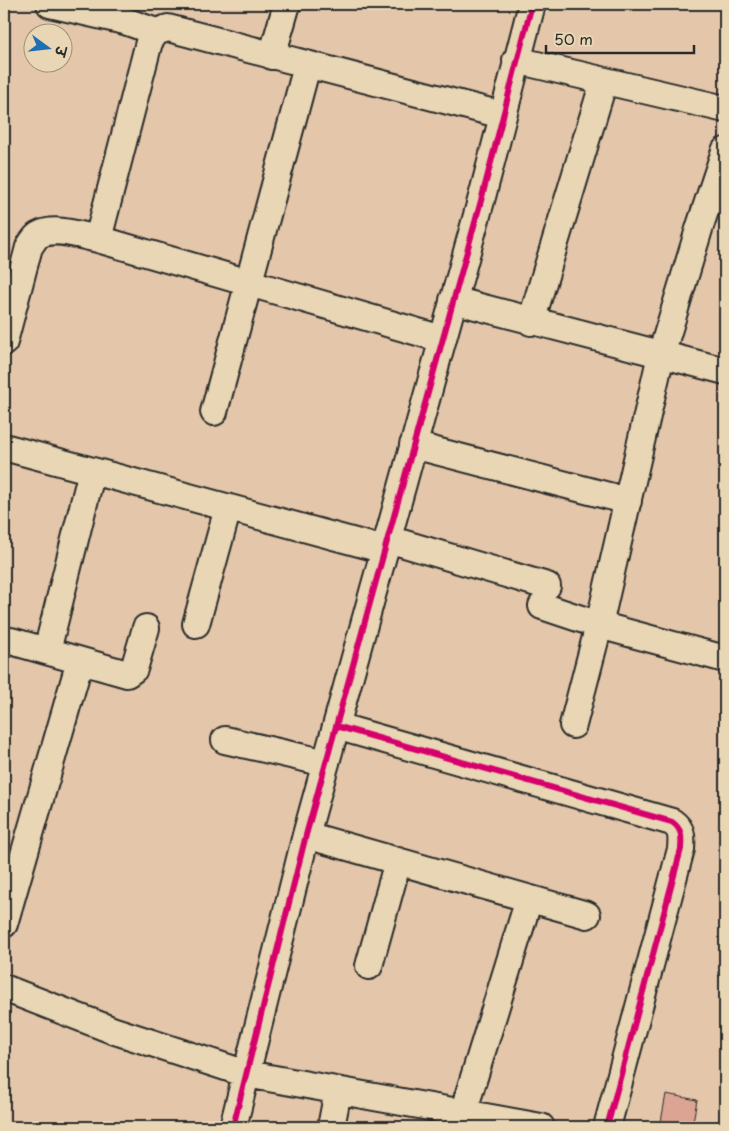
<svg xmlns="http://www.w3.org/2000/svg" width="729" height="1131" font-family="'Playpen Sans','Playpen Sans Deva',sans-serif">
  <rect width="100%" height="100%" fill="#e4c7aa"/>
  <filter id="ink" filterUnits="userSpaceOnUse"><feTurbulence type="fractalNoise" baseFrequency=".02" numOctaves="2"/><feDisplacementMap in="SourceGraphic" scale="10" xChannelSelector="R" yChannelSelector="G"/><feConvolveMatrix kernelMatrix="1 2 1 2 8 2 1 2 1" color-interpolation-filters="sRGB"/></filter>
  <g filter="url(#ink)">
    <path fill="#dca593" stroke="#2b2b2b" d="M666 1094 697 1100 692 1127H660Z"/>
    <g fill="none" stroke-linecap="round" stroke-linejoin="round">
      <g stroke="#2b2b2b" stroke-width="30">
        <path id="minor" d="M50 4 125 21 156 32
          M272 56 287 4
          M516 60 725 109
          M98 239 149 42 156 32 168 28 502 115
          M453 300 725 371
          M531 322 604 81
          M4 342 29 247C32 243 35 237 39 235 55 226 82 236 98 239L442 339
          M214 412 307 66
          M413 445 628 501
          M4 447 385 550
          M388 539 547 586
          M542 606 599 625 725 659
          M196 624 228 508
          M4 641H11L127 674 134 669 146 628
          M47 651 92 471
          M573 725 599 625 661 355 700 226 725 151
          M336 726 672 822C682 829 682 836 681 849L607 1127
          M225 740 326 763
          M306 835 587 915
          M4 924 80 661
          M369 966 398 861
          M4 988 112 1030 247 1074 541 1127
          M463 1113 529 899
          M233 1127 306 835 482 197 532 4
          M331 1127 338 1091"/>
      </g>
      <use href="#minor" stroke="#e8d6b4" stroke-width="26"/>
      <g stroke="#e8d6b4" stroke-width="9">
        <path id="cycleway" d="M336 726 672 822C682 829 682 836 681 849L607 1127
          M233 1127 306 835 482 197 532 4"/>
      </g>
      <use href="#cycleway" stroke="#d6006c" stroke-width="6"/>
    </g>
  </g>
  <rect width="729" height="1131" fill="none" stroke="#e8d6b4" stroke-width="20"/>
  <rect x="10" y="10" width="709" height="1111" fill="none" stroke="#2b2b2b" stroke-width="2" filter="url(#ink)"/>
  <g transform="translate(48 48) rotate(105)"><circle r="24" fill="#e8d6b4" stroke="#9c927d"/>
  <path d="M0-4L9 19L0 12L-9 19Z" fill="#1f6fb2"/>
  <text y="-8" font-size="14" font-weight="bold" text-anchor="middle" fill="#2b2b2b">उ</text>
  </g>
  <path d="M546 45v8h148v-8" fill="none" stroke="#2b2b2b" stroke-width="2.5"/>
  <text x="554" y="45" font-size="15" fill="#2b2b2b" stroke="#e8d6b4" stroke-width="4" paint-order="stroke">50 m</text>
</svg>
